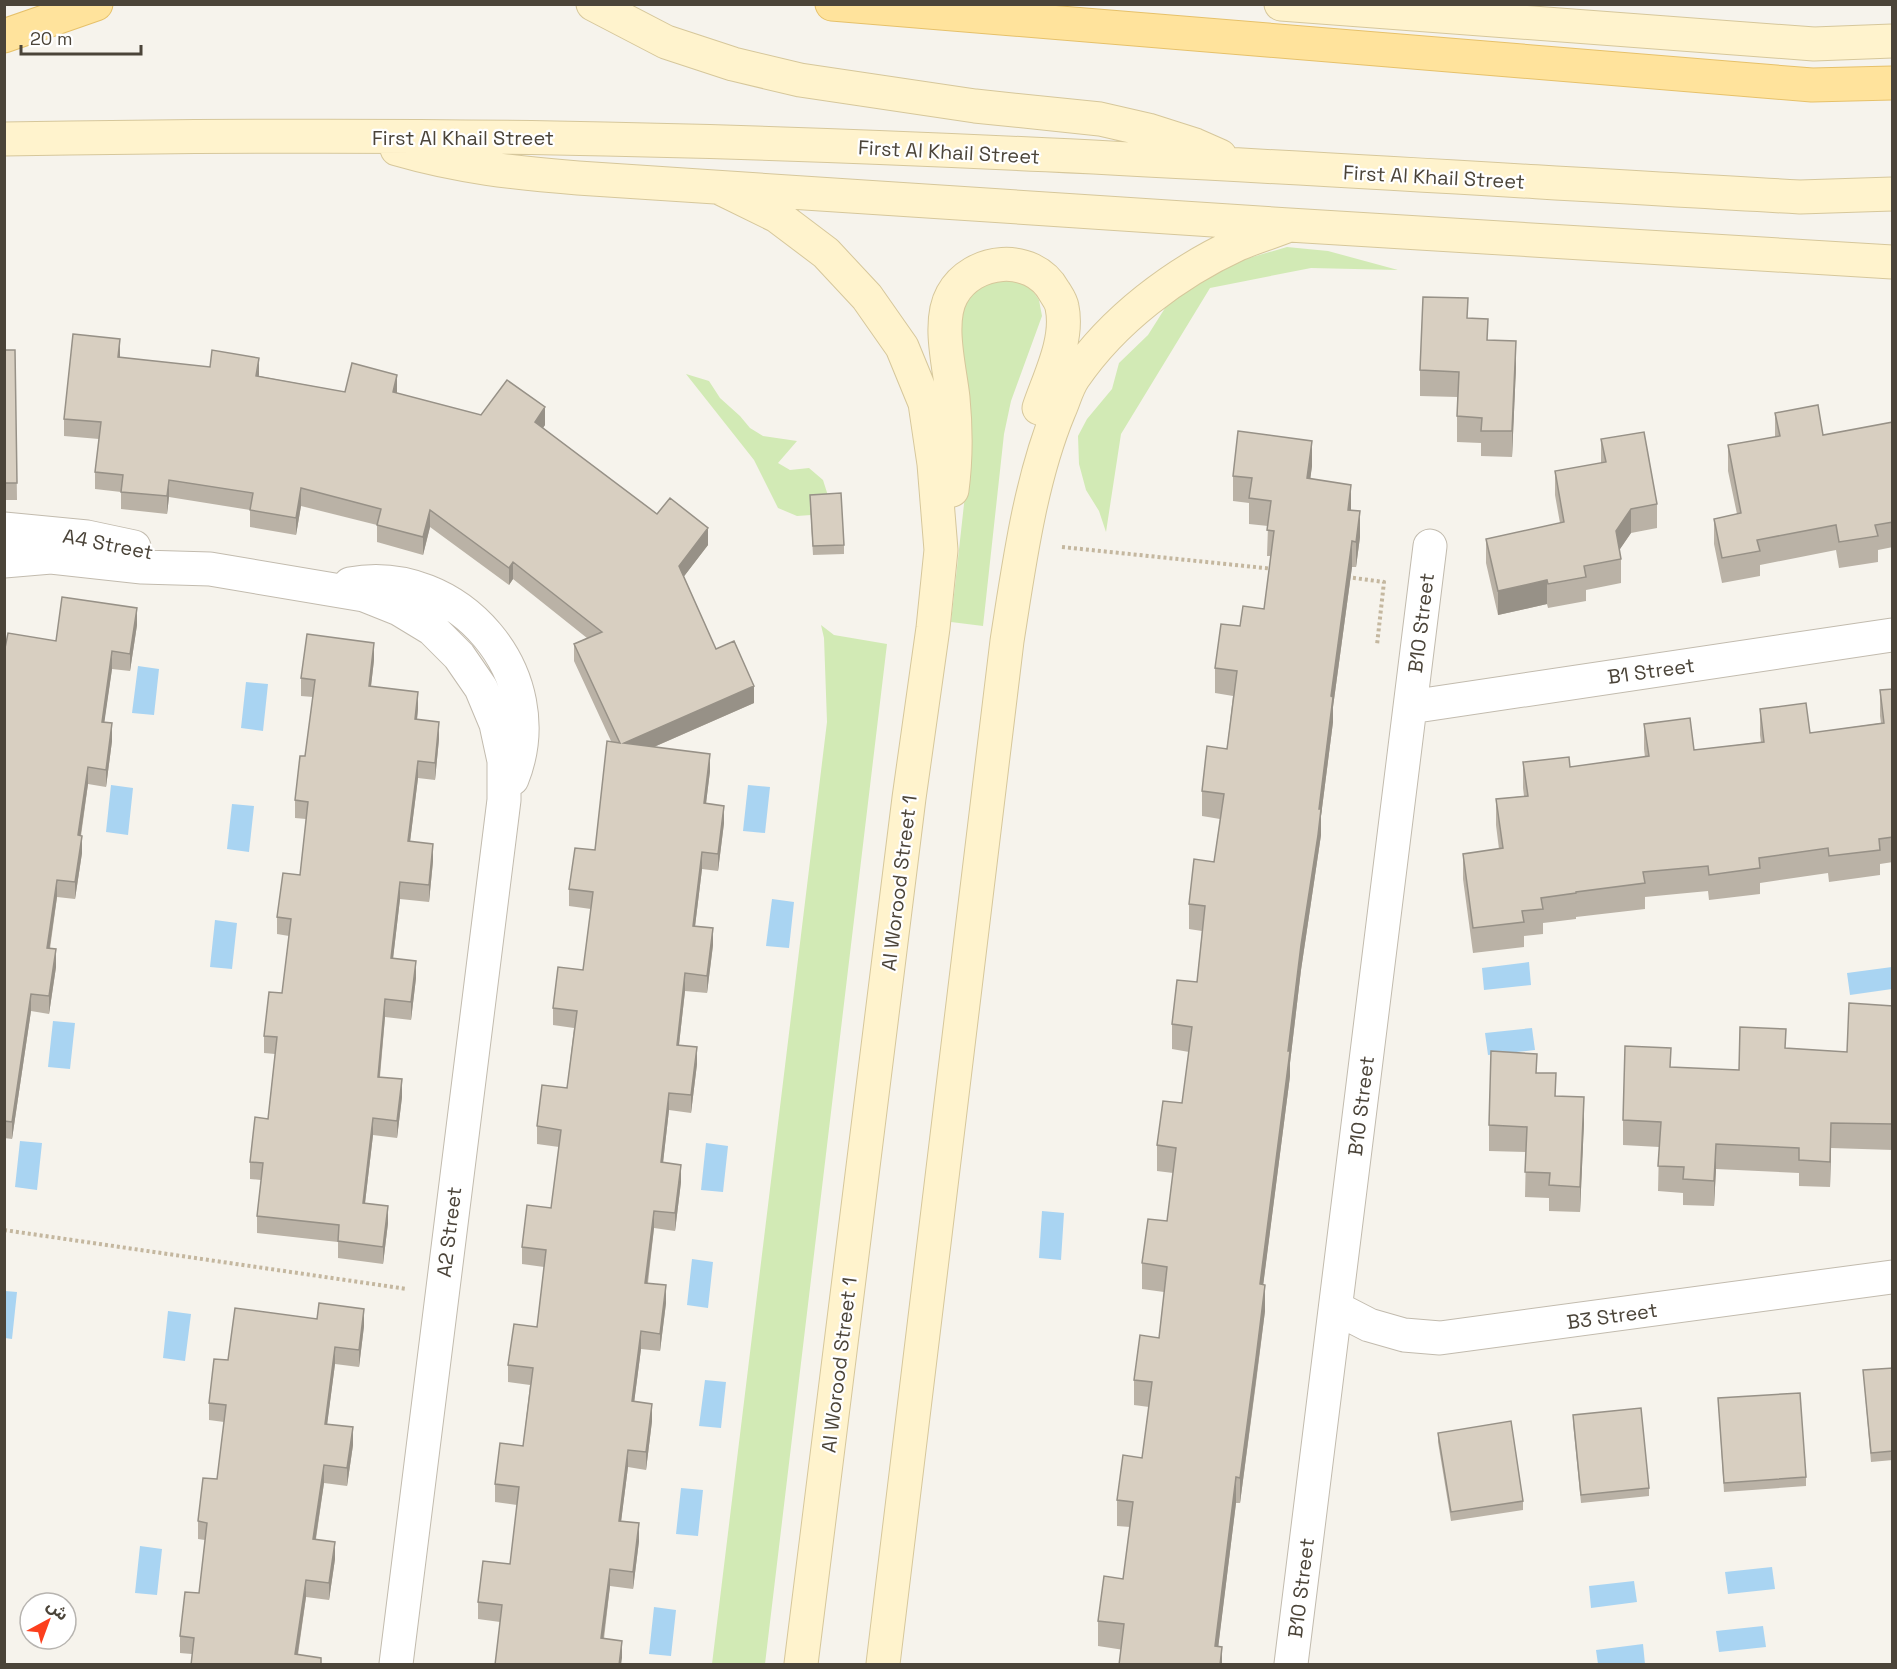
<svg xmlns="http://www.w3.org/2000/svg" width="1897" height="1669" font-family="'Space Grotesk','Noto Sans Arabic',sans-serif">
  <rect width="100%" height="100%" fill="#f6f3ec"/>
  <path fill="#d2eab5" d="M1287 247 1328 251 1398 270 1311 268 1210 288 1121 434 1106 532 1099 511 1086 490 1079 464 1078 436 1087 419 1112 389 1119 363 1148 335 1167 305 1188 283 1242 260Z
    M986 271 1028 284 1039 300 1042 316 1011 401 1004 434 983 626 951 622 967 477 955 315Z
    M686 374 709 381 720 398 740 416 750 428 763 436 797 441 778 463 790 470 809 468 823 480 830 502 811 503V515L797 516 778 508 754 460Z
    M821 625 834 635 887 644 765 1664H712L827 722 824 638Z"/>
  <path fill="#a9d4f2" d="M138 666 159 669 154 715 132 713Z
    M246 682 268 684 263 731 241 728Z
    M111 785 133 788 128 835 106 832Z
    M748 785 770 787 765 833 743 831Z
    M232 804 254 806 249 852 227 849Z
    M772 899 794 902 789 948 766 946Z
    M215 920 237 923 232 969 210 967Z
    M1529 962 1531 985 1484 990 1482 968Z
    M1892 967V989L1850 995 1847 973Z
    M53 1021 75 1023 70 1069 48 1067Z
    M1532 1028 1535 1050 1488 1055 1485 1033Z
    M20 1141 42 1143 37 1190 15 1187Z
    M706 1143 728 1146 723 1192 701 1190Z
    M1042 1211 1064 1213 1061 1260 1039 1258Z
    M692 1259 713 1262 708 1308 687 1305Z
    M5 1291 17 1292 12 1339 5 1338Z
    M168 1311 191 1314 185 1361 163 1358Z
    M705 1380 726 1382 721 1428 699 1426Z
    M681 1488 703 1490 698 1536 676 1534Z
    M140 1546 162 1549 157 1595 135 1593Z
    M1772 1567 1775 1589 1728 1594 1725 1572Z
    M1634 1581 1637 1602 1591 1608 1589 1586Z
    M654 1607 676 1610 671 1656 649 1654Z
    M1763 1626 1766 1647 1719 1652 1716 1631Z
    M1643 1644 1645 1664H1598L1596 1650Z"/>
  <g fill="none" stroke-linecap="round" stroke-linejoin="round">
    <g stroke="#c2bbae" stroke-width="35">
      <path id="street" d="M4 529 87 537 134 547
        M4 561 51 557 142 567 210 569 364 595 399 609 432 629 459 656 481 688 496 724 504 761V800L396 1664
        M350 584C458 564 554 675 512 779
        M1410 707 1892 635
        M1336 1308 1369 1325 1404 1335 1440 1338 1892 1277
        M1291 1664 1430 546"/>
    </g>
    <g stroke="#d6c79b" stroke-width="35">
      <path id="secondary" d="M593 4 666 42 733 64 800 80 975 106 1100 119 1148 130 1195 145 1220 156
        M1281 4 1814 44 1892 41
        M4 139C188 136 372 135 555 138 971 145 1386 174 1800 197L1892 194
        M397 149C459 167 515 173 578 178L1289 225 1892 262
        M722 189 777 216 826 253 867 297 902 347 925 403 934 464 941 550 933 628 909 798 801 1664
        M952 490C956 460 956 429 953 398 950 369 937 322 952 295 972 258 1032 252 1054 291 1057 296 1061 301 1062 307 1069 340 1049 378 1039 408
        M883 1664 1007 641C1019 565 1030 481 1059 411 1064 400 1067 387 1074 377 1113 320 1175 273 1238 244 1255 237 1272 232 1289 225"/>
    </g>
    <g stroke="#e6c16a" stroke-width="35">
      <path id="primary" d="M832 4 1812 85 1892 83
        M4 36 96 4"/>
    </g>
    <path stroke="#c4b79f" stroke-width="4" stroke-dasharray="3 3" stroke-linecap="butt" d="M1062 547 1274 569
      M1347 577 1384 582 1377 645
      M4 1230 407 1289"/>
    <use href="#street" stroke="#fff" stroke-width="33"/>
    <use href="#secondary" stroke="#fff3cd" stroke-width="33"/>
    <use href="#primary" stroke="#ffe39c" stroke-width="33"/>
  </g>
  <path fill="#bab2a6" d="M1468 318 1488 340 1516 367 1512 457 1481 456V443L1457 442V397L1420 396V370Z
    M4 350H15L17 500H4Z
    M120 358 259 376 345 392 397 393 481 415 545 425 543 428 657 514 708 545 683 577 716 649 754 703 654 747 710 771 706 803 724 823 718 871 702 869 695 926 713 945 707 993 685 991 679 1045 697 1064 691 1113 669 1110 663 1163 681 1182 675 1231 654 1228 648 1283 666 1303 660 1351 641 1349 634 1402 652 1421 646 1470 628 1467 621 1521 639 1541 633 1589 610 1586 604 1639 622 1658 500 1622 478 1619V1602L510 1564 517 1505 495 1502V1484L523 1446 530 1385 508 1382V1365L537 1327 544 1267 522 1264V1247L551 1208 559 1147 537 1144V1126L567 1088 574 1028 553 1025V1008L583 970 591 909 569 906V889L595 850 611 741 574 661V644L587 638 513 579 509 585 430 527 423 555 377 542V525L301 506 296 535 250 527V510L169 497 167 514 121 509V492L95 489V472L99 439 64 436V419Z
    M1775 413 1823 435 1893 422V547L1878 550V562L1839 568 1836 550 1760 565V576L1722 583 1714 544V519L1737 514 1728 471V445L1775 437Z
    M1601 439 1657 504V528L1631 533 1619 550 1621 559V583L1586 590V601L1548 608 1547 604 1498 615 1486 563V539L1560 523 1555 495V471L1601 463Z
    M1312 466 1310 479 1351 510 1360 537 1356 567H1352L1333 707V722L1321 816V835L1301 970 1290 1063V1076L1263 1285 1265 1311 1256 1383 1240 1503H1236L1218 1647 1222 1665 1098 1646V1621L1123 1579 1130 1527 1117 1526V1500L1142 1458 1149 1407 1134 1405V1380L1159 1338 1164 1292 1142 1289V1263L1167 1221 1173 1173 1157 1171V1145L1182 1103 1189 1052 1172 1049V1024L1197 982 1202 931 1189 929V904L1214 862 1220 819 1202 816V791L1227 749 1233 696 1215 693V668L1240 626 1264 609 1271 556H1267L1268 526 1249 524V503L1233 501V476Z
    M810 503 844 545V554L813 555Z
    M137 625 130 671 112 669 104 722 112 741 106 787 88 784 81 836 82 853 75 899 57 897 50 949 56 967 49 1014 31 1011 12 1139 4 1138V653L56 641Z
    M374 660 371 686 418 709 417 720 439 739 435 780 418 778 410 841 433 861 429 902 400 899 393 958 416 978 411 1020 385 1017 380 1077 402 1097 397 1138 373 1135 365 1203 388 1223 383 1264 338 1258V1242L257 1233V1216L261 1180 250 1179V1162L268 1119 275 1054 264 1053V1036L282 993 289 936 277 934V917L300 875 306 819 295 818V800L305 756 313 697 301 696V678Z
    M1893 689V862L1880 864V875L1829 882 1828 873 1760 883V894L1709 900 1708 891 1645 897V909L1576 917V919L1543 923V934L1524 936V947L1473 953 1463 879V854L1499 849 1496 825V799L1524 796 1523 788V762L1570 767 1645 757 1644 749V724L1694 750 1761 742 1760 735V709L1810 733 1881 723 1880 716V690Z
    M1893 1006V1150L1831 1148 1830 1187 1799 1186V1173L1716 1169 1714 1206 1683 1205V1193L1658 1191 1659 1147 1623 1145V1120L1671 1067 1739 1070 1786 1048 1847 1052Z
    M1537 1073 1556 1096 1584 1122 1580 1212 1549 1211V1198L1525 1197 1526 1152 1489 1151V1125Z
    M364 1326 359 1367 335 1364 327 1424 353 1445 347 1486 324 1483 316 1539 335 1559 329 1600 306 1597 298 1655 321 1665 180 1653V1636L199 1593 205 1540 198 1539V1521L217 1479 224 1422 209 1420V1403L228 1360Z
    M1893 1368V1460L1871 1462 1863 1370Z
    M1718 1398 1806 1477V1486L1724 1492Z
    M1573 1415 1649 1488V1496L1581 1503 1573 1423Z
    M1438 1433 1523 1501V1510L1451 1521 1438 1442Z"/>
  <path fill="#979187" d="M120 339V357L118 375V357Z
    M1516 341V367L1512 457V431Z
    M259 358V375L256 393V376Z
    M397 375V392L393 410V392Z
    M545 407V425L535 439V422Z
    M1312 441V466L1307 504V478Z
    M169 480V497L167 514V496Z
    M1351 485V510H1348Z
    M301 488V506L296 535V518Z
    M1631 509V533L1616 555V531Z
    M430 510V527L423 555V537Z
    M1360 511V537L1356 567V542Z
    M708 528V545L679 583V566Z
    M1352 541V567L1333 707V722L1321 816V835L1301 970 1290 1063V1076L1260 1310V1284L1301 945 1319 809 1331 696Z
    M513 562V579L509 585V568Z
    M1547 580V604L1498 615V591Z
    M137 608V625L130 671V654Z
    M374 643V660L369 703V686Z
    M112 651V669L102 739V722Z
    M754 686V703L624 760V743Z
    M418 692V709L415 737V719Z
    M439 722V739L435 780V763Z
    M112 723V741L106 787V770Z
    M710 754V771L704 820V803Z
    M418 761V778L408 858V841Z
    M88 767V784L78 853V835Z
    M724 806V823L718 871V854Z
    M82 836V853L75 899V882Z
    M433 844V861L429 902V885Z
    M702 852V869L693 943V926Z
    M57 880V897L47 965V948Z
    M400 882V899L391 976V958Z
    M713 928V945L707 993V976Z
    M56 949V967L49 1014V996Z
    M416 961V978L411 1020V1002Z
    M685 973V991L677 1062V1045Z
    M31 994V1011L12 1139V1122Z
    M385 999V1017L378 1094V1077Z
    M697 1047V1064L691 1113V1095Z
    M402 1079V1097L397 1138V1121Z
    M669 1093V1110L661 1180V1162Z
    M1584 1097V1122L1580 1212V1187Z
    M373 1118V1135L363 1220V1203Z
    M1831 1123V1148L1830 1187V1162Z
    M1716 1144V1169L1714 1206V1181Z
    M681 1165V1182L675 1231V1213Z
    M388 1206V1223L383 1264V1247Z
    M654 1211V1228L645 1300V1283Z
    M666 1285V1303L660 1351V1334Z
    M1265 1285V1311L1240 1503V1478Z
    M364 1309V1326L359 1367V1350Z
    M641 1331V1349L632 1419V1401Z
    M335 1347V1364L325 1441V1424Z
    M652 1404V1421L646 1470V1452Z
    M353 1427V1445L347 1486V1468Z
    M628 1450V1467L619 1538V1521Z
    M324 1465V1483L313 1556V1539Z
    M1236 1477V1503L1216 1665 1215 1646Z
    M639 1523V1541L633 1589V1572Z
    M335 1542V1559L329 1600V1583Z
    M610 1569V1586L601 1656V1638Z
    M306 1580V1597L296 1665 295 1654Z
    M622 1641V1658L621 1665H619Z
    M1222 1647V1665H1220Z"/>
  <path fill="#d8cfc1" stroke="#979187" stroke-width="1.5" d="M1423 297 1468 298 1467 318 1488 319 1487 340 1516 341 1512 431H1481L1482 418 1457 416 1459 372 1420 370Z
    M73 334 120 339 118 357 210 367 212 350 259 358 256 376 345 392 352 363 397 375 393 392 481 415 507 380 545 407 535 422 657 514 670 498 708 528 679 566 716 649 734 641 754 686 624 743 710 754 704 803 724 806 718 854 702 852 693 926 713 928 707 976 685 973 677 1045 697 1047 691 1095 669 1093 661 1162 681 1165 675 1213 654 1211 645 1283 666 1285 660 1334 641 1331 632 1401 652 1404 646 1452 628 1450 619 1521 639 1523 633 1572 610 1569 601 1638 622 1641 619 1665H495L502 1605 478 1602 483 1561 510 1564 519 1487 495 1484 500 1443 523 1446 533 1368 508 1365 514 1324 537 1327 546 1250 522 1247 527 1205 551 1208 561 1130 537 1126 542 1085 567 1088 577 1011 553 1008 558 967 583 970 593 892 569 889 575 848 595 850 607 741 620 743 574 644 602 632 513 562 509 568 430 510 423 537 377 525 381 509 301 488 296 518 250 510 253 493 169 480 167 496 121 492 123 475 95 472 101 422 64 419Z
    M4 350H15L17 483H4Z
    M1818 405 1823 435 1893 422V522L1875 525 1878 536 1839 542 1836 525 1757 540 1760 551 1722 558 1714 519 1741 513 1728 445 1780 436 1775 413Z
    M1238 431 1312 441 1307 478 1351 485 1348 510 1360 511 1356 542 1352 541 1331 696 1333 697 1319 809H1321L1318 835 1301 945 1288 1051H1290L1260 1284 1265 1285 1256 1358 1240 1478 1236 1477 1215 1646 1222 1647 1220 1665H1119L1124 1624 1098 1621 1104 1576 1123 1579 1133 1502 1117 1500 1123 1455 1142 1458 1152 1382 1134 1380 1140 1335 1159 1338 1167 1267 1142 1263 1148 1219 1167 1221 1176 1148 1157 1145 1163 1101 1182 1103 1192 1027 1172 1024 1177 980 1197 982 1205 906 1189 904 1194 859 1214 862 1224 794 1202 791 1207 746 1227 749 1237 671 1215 668 1221 624 1240 626 1243 606 1264 609 1274 531 1267 530 1271 501 1249 498 1252 478 1233 476Z
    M1644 432 1657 504 1631 509 1616 531 1621 559 1584 566 1586 577 1548 584 1547 580 1498 591 1486 539 1564 522 1555 471 1606 462 1601 439Z
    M841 493 844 545 813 546 810 495Z
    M62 597 137 608 130 654 112 651 102 722 112 723 106 770 88 767 78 835 82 836 75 882 57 880 47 948 56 949 49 996 31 994 12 1122 4 1121V653L8 633 56 641Z
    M307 634 374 643 369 686 418 692 415 719 439 722 435 763 418 761 408 841 433 844 429 885 400 882 391 958 416 961 411 1002 385 999 378 1077 402 1079 397 1121 373 1118 363 1203 388 1206 383 1247 338 1241 339 1225 257 1216 263 1163 250 1162 255 1117 268 1119 277 1037 264 1036 269 992 282 993 291 919 277 917 283 873 300 875 308 802 295 800 300 756H305L315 680 301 678Z
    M1893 689V837L1879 839 1880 850 1829 856 1828 848 1759 858 1760 868 1709 875 1708 866 1643 872 1645 883 1576 892V893L1541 898 1543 909 1522 911 1524 922 1473 928 1463 854 1503 848 1496 799 1528 796 1523 762 1569 757 1570 767 1649 756 1644 724 1690 718 1694 750 1764 742 1760 709 1806 703 1810 733 1884 723 1880 690Z
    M1849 1003 1893 1006V1124L1831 1123 1830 1162 1799 1160V1148L1716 1144 1714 1181 1683 1179 1684 1167 1658 1166 1661 1122 1623 1120 1625 1046 1671 1048 1670 1067 1739 1070 1740 1027 1786 1029 1785 1048 1847 1052Z
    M1491 1051 1537 1054 1536 1073H1556L1555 1096 1584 1097 1580 1187 1549 1185 1550 1173 1525 1172 1527 1127 1489 1125Z
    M319 1303 364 1309 359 1350 335 1347 325 1424 353 1427 347 1468 324 1465 313 1539 335 1542 329 1583 306 1580 295 1654 321 1658V1665H191L194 1638 180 1636 185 1592 199 1593 207 1523 198 1521 203 1478 217 1479 226 1405 209 1403 214 1359 228 1360 235 1308 317 1319Z
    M1893 1368V1451L1871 1453 1863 1370Z
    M1800 1393 1806 1477 1724 1483 1718 1398Z
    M1641 1408 1649 1488 1581 1495 1573 1415Z
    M1511 1421 1523 1501 1451 1512 1438 1433Z"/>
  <g text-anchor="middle" stroke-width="4.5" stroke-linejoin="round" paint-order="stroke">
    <g font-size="20" fill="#4b4439" stroke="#fff">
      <text x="463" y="145">First Al Khail Street</text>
      <text transform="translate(949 152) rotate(3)" y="7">First Al Khail Street</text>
      <text transform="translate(1434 177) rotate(3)" y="7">First Al Khail Street</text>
      <text transform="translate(108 544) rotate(11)" y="7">A4 Street</text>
      <text transform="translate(1421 623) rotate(-83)" y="7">B10 Street</text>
      <text transform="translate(1651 671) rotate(-8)" y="7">B1 Street</text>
      <text transform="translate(899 883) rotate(-83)" y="7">Al Worood Street 1</text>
      <text transform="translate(1361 1106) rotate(-83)" y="7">B10 Street</text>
      <text transform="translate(449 1232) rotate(-83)" y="7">A2 Street</text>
      <text transform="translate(1612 1316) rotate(-8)" y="7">B3 Street</text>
      <text transform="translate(839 1365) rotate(-83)" y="7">Al Worood Street 1</text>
      <text transform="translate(1301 1588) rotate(-83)" y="7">B10 Street</text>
    </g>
  </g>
  <rect width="1897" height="1669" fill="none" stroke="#4b4439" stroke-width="12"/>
  <g transform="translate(48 1621) rotate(41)"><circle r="28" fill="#ffffff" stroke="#b7b4b0" stroke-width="1.5"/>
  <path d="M0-4.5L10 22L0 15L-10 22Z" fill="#fc3f1d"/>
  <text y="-9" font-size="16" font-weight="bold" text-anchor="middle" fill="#4b4439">ش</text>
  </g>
  <path d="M21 45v9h120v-9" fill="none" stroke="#4b4439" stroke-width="3"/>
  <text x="30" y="45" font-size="18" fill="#4b4439" stroke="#ffffff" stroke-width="4.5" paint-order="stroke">20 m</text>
</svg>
